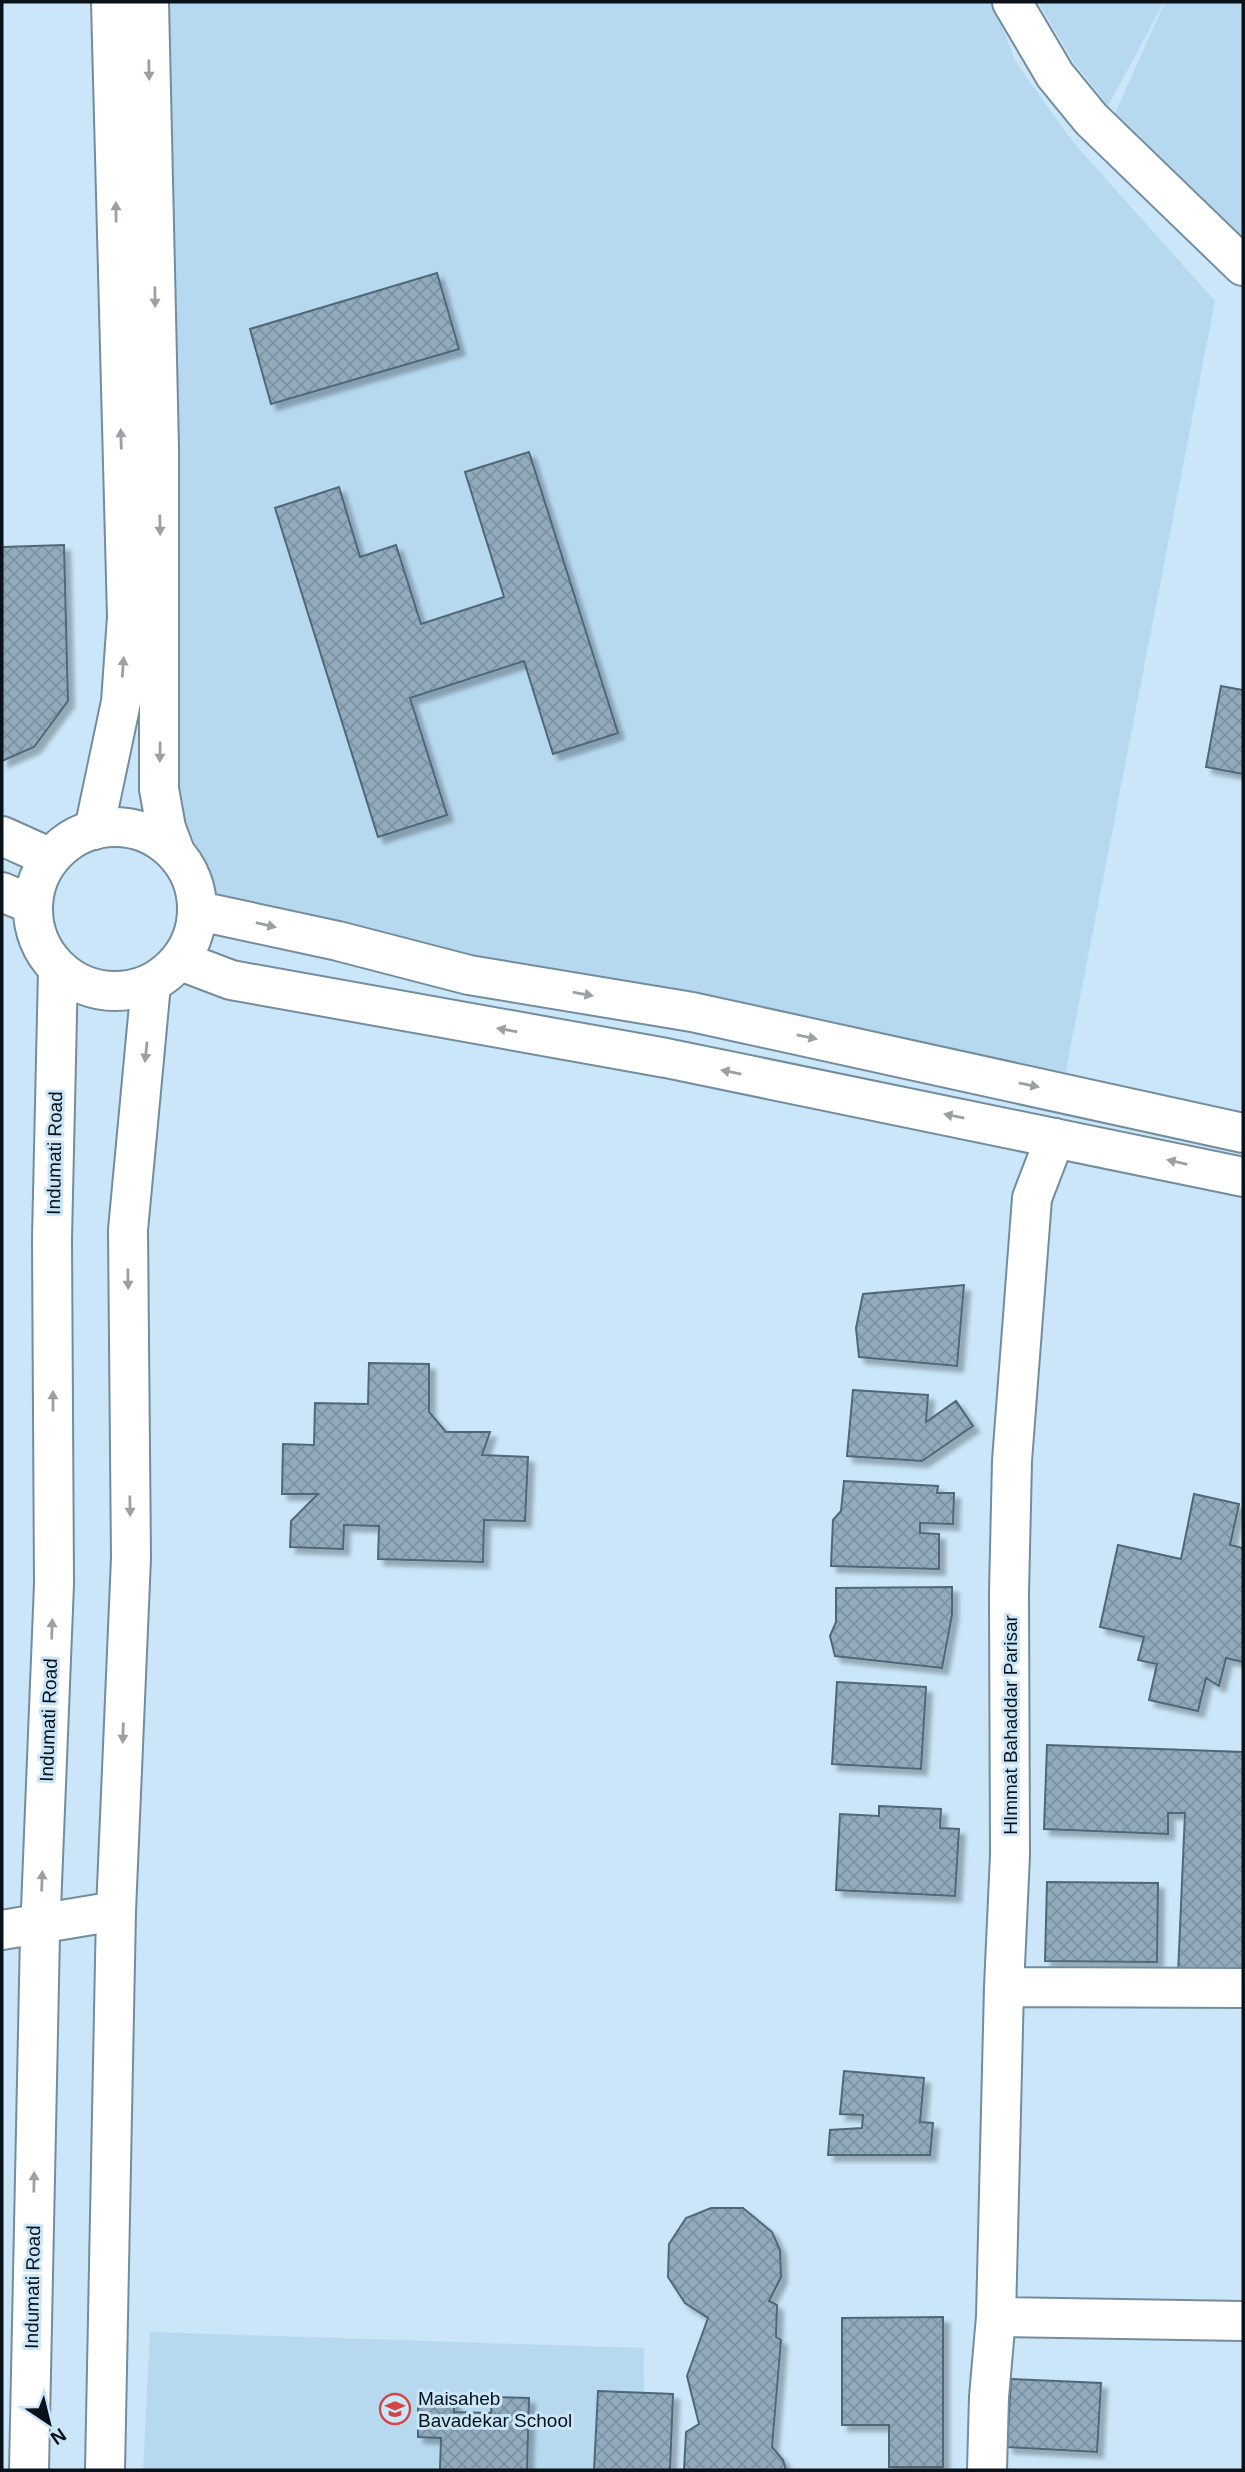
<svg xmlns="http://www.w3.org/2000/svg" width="1245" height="2472" font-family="Helvetica,sans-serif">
  <defs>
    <pattern id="building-cross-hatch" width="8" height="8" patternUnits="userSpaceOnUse" patternTransform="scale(1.75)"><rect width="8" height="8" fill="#91abbd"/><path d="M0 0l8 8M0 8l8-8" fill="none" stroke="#7c92a2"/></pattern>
    <filter id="shadow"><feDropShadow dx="6" dy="6" stdDeviation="2" flood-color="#0004"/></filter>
  </defs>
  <rect width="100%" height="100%" fill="#cae6f8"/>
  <path fill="#b7d9f0" d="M137 2H993L1015 61 1073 142 1215 301 1060 1101 191 895 180 873 167 859Z
    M1038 2H1164L1108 106 1073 61Z
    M1165 2H1243V244L1113 118Z
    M150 2332 644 2348 643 2470H143Z"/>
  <path fill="url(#building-cross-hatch)" stroke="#506878" stroke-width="2" filter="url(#shadow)" d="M437 273 459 349 271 404 250 329Z
    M529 452 618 733 553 754 524 661 410 698 447 815 378 837 275 508 339 487 360 557 396 545 421 624 504 597 465 472Z
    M64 545 68 701 34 747 2 761V547Z
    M1221 686 1243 690V774L1206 767Z
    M964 1285 957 1366 859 1357 856 1328 863 1294Z
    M369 1363 429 1364V1412L446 1432H490L482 1455 528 1457 525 1521 484 1520 483 1562 378 1559 379 1526 344 1525 343 1549 290 1547 291 1521 318 1494H282L283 1444 314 1445 315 1403 368 1404Z
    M853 1390 928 1395 926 1422 956 1401 973 1426 922 1461 847 1456Z
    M844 1481 938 1486 937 1493H954L953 1524 920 1523V1533L939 1534V1569L831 1566 833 1520 841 1511Z
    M1194 1494 1239 1504 1230 1545 1243 1548V1662L1226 1658 1219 1686 1206 1678 1198 1711 1149 1700 1157 1664 1138 1660 1144 1637 1100 1627 1118 1545 1181 1559Z
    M952 1587V1615L942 1668 835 1656 830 1636 836 1622V1588Z
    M837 1682 926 1687 921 1769 832 1764Z
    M1047 1745 1243 1752V1977L1178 1974 1185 1813H1168V1834L1044 1829Z
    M879 1806 941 1809 940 1828 959 1829 955 1896 836 1890 840 1814 879 1816Z
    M1047 1882 1158 1883 1157 1962 1045 1961Z
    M844 2071 924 2078 920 2122 933 2123 930 2155H828L830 2130 862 2128 863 2115 840 2114Z
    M711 2208H743L772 2232 780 2250 781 2277 769 2301 777 2305 776 2337 781 2340 772 2447 783 2460 786 2470H684L686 2432 699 2424 687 2376 708 2318 685 2303 668 2277 669 2244 686 2218Z
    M943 2317V2467H889V2425H842V2318Z
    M1011 2379 1101 2383 1097 2452 1007 2447Z
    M598 2391 673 2394 670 2470H594Z
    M418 2394 454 2395V2412L491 2413 492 2397 529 2398 527 2470H440L441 2438 418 2437Z"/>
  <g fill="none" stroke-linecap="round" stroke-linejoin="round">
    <g stroke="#738d9d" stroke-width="42">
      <path id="street" d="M2 1930 116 1911
        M1004 1987 1243 1988
        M996 2317 1243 2321
        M987 2470 989 2397 996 2317 1004 1987 1010 1855 1009 1593 1012 1461 1032 1198 1055 1138"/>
    </g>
    <g stroke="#738d9d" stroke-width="42">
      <path id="secondary" d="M149 2 159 448V789L166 828 175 852
        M1012 2 1055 75 1091 119 1243 266
        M94 830 121 702 127 617 111 2
        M29 2470 40 1934 54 1584 52 1239 58 970
        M105 2470 116 1911 131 1558 128 1230 151 984"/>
    </g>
    <g stroke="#738d9d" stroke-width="42">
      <path id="primary" d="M33 909a82 82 0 1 1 164 0a82 82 0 1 1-164 0Z
        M2 836 51 858
        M2 892 33 905
        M199 911 338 941 469 975 692 1012 1243 1133
        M181 961 231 980 666 1058 1243 1177"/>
    </g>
    <use href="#street" stroke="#fff" stroke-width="38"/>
    <use href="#secondary" stroke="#fff" stroke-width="38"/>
    <use href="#primary" stroke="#fff" stroke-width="38"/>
  </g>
  <defs><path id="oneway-solid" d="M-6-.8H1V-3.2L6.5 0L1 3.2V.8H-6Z" transform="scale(1.75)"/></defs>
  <g fill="#9ca0a3">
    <use href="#oneway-solid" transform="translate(149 70) rotate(89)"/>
    <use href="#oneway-solid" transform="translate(116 212) rotate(-91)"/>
    <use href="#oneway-solid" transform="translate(155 297) rotate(89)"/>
    <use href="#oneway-solid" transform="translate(121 439) rotate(-92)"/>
    <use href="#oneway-solid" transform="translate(160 525) rotate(89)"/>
    <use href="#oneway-solid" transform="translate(123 667) rotate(-86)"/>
    <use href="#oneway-solid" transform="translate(160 752) rotate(91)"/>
    <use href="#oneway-solid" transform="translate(266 925) rotate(13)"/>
    <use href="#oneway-solid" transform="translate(583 994) rotate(10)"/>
    <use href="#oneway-solid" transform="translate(507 1030) rotate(-170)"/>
    <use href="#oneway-solid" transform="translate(807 1037) rotate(12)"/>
    <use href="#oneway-solid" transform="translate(146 1052) rotate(96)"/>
    <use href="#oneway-solid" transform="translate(731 1072) rotate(-169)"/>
    <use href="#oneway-solid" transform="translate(1029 1085) rotate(12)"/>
    <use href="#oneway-solid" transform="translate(954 1116) rotate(-169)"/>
    <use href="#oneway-solid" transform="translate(1177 1162) rotate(-167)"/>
    <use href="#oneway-solid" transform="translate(128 1279) rotate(89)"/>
    <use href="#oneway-solid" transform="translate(53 1401) rotate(-90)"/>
    <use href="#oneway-solid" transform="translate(130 1506) rotate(89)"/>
    <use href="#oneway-solid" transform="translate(52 1629) rotate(-88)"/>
    <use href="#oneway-solid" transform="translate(123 1733) rotate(92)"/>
    <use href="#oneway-solid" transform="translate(42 1881) rotate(-88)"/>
    <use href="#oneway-solid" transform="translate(34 2182) rotate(-89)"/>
  </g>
  <defs>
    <g id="school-ring" transform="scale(1.575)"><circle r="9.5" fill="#cae6f8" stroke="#d34444" stroke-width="1.5"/><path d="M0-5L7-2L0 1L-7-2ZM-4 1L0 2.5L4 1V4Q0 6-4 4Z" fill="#d34444"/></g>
  </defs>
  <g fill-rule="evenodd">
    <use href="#school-ring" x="395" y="2409"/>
  </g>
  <g text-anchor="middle" stroke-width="6" stroke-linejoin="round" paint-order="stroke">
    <g font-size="19" fill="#081218" stroke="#cae6f8">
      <text transform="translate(54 1153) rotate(-89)" y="7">Indumati Road</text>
      <text transform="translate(48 1720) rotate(-88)" y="7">Indumati Road</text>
      <text transform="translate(1010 1725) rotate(-90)" y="7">HImmat Bahaddar Parisar</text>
      <text transform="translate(32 2287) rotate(-89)" y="7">Indumati Road</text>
    </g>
    <g font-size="19" fill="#081218" stroke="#cae6f8" text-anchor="start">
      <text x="418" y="2405">Maisaheb<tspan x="418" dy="22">Bavadekar School</tspan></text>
    </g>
  </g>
  <rect width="1245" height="2472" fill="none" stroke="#081218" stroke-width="7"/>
  <g transform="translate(49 2423) rotate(145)" stroke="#cae6f8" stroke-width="5" paint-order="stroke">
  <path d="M0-5L12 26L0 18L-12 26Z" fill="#081218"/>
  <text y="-10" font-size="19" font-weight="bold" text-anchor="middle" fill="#081218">N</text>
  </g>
</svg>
